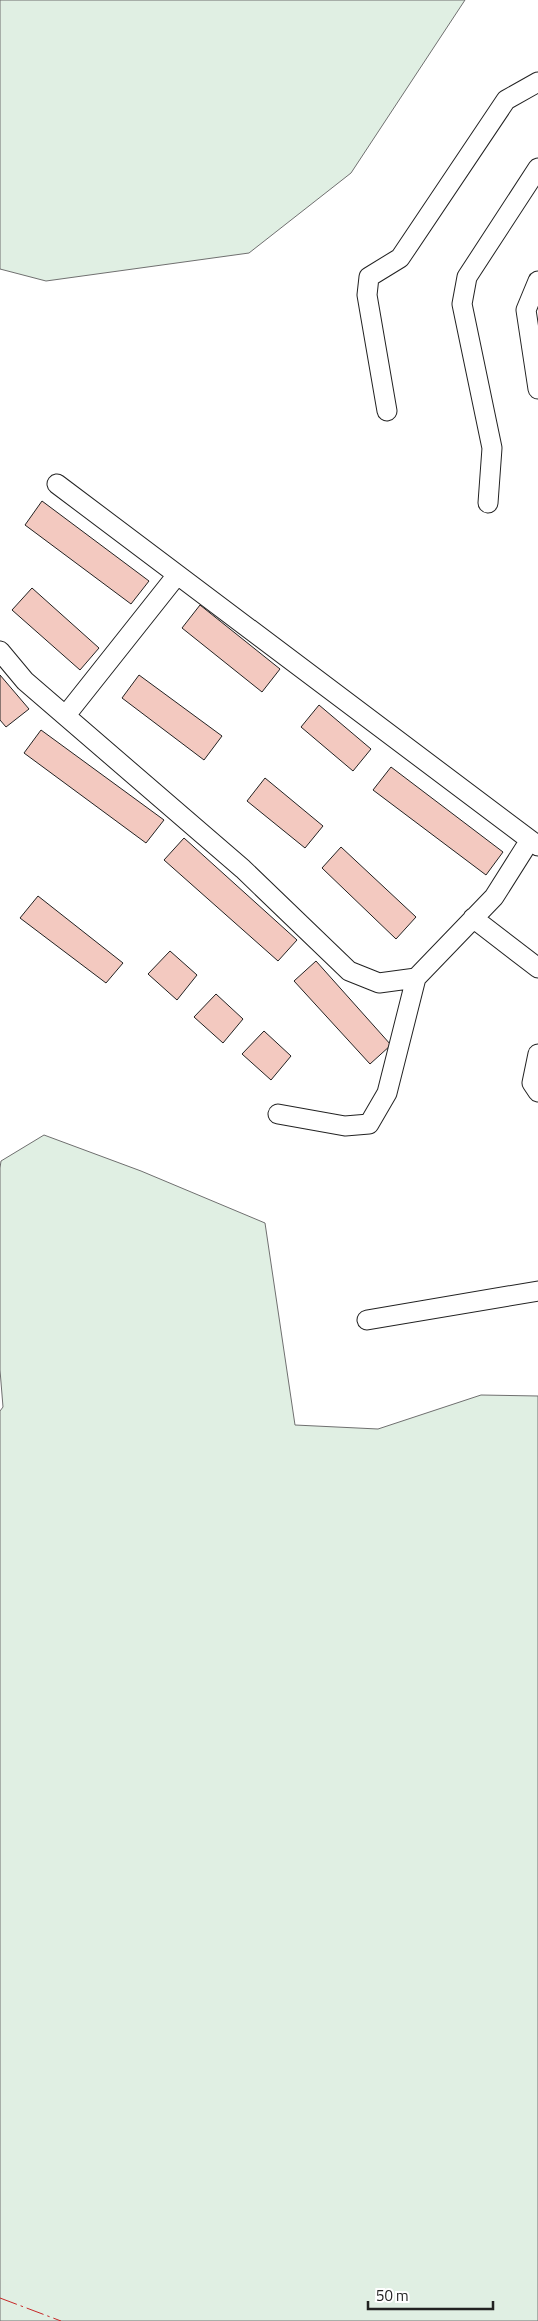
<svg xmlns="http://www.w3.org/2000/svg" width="538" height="2321" font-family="'Titillium Web',sans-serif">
  <rect width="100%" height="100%" fill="#fff"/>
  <path fill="#e0efe3" stroke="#6f6f6f" d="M0 0H465L351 173 249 253 46 281 0 269Z
    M44 1135 141 1171 265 1223 295 1425 378 1429 481 1395 538 1396V2321H0V1411L3 1407 0 1370V1168L1 1161Z"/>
  <path fill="#f3c9c0" stroke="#222" d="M42 501 149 581 131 604 25 525Z
    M32 588 99 648 80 670 12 610Z
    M200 605 280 669 262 692 182 628Z
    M0 675 29 709 6 727 0 720Z
    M139 675 222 736 204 760 122 698Z
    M319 705 371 749 353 771 301 727Z
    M41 730 164 820 146 843 24 753Z
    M391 767 503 852 486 875 373 790Z
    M265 778 323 826 305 848 247 801Z
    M184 838 297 940 278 961 164 860Z
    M341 847 416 917 396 939 322 868Z
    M38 896 123 963 106 983 20 918Z
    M170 951 197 975 177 1000 148 974Z
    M316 961 391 1045 370 1064 294 981Z
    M216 994 243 1019 223 1043 194 1017Z
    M264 1031 291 1056 271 1080 242 1054Z"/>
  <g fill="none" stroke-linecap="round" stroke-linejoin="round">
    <g stroke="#222" stroke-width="21">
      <path id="minor" d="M538 281 526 310 538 389
        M387 411 367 295 369 277 400 258 506 100 538 82
        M57 484 538 846
        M488 503 492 448 462 304 467 277 538 168
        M0 651 25 681 243 869 349 971 379 983 416 978 494 897 530 840
        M66 715 177 575
        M473 918 538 968
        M538 1054 532 1083 538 1092
        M278 1114 345 1126 369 1124 387 1093 416 978
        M367 1320 538 1291"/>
    </g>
    <use href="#minor" stroke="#fff" stroke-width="19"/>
    <path stroke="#c62828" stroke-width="1" stroke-dasharray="18 4 2.5 4" stroke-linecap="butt" d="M0 2298 61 2321"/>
  </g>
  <path d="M368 2301v8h125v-8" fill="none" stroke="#222222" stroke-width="2.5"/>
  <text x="376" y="2301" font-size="15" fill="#222222" stroke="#ffffff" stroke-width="4" paint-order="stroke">50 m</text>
</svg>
